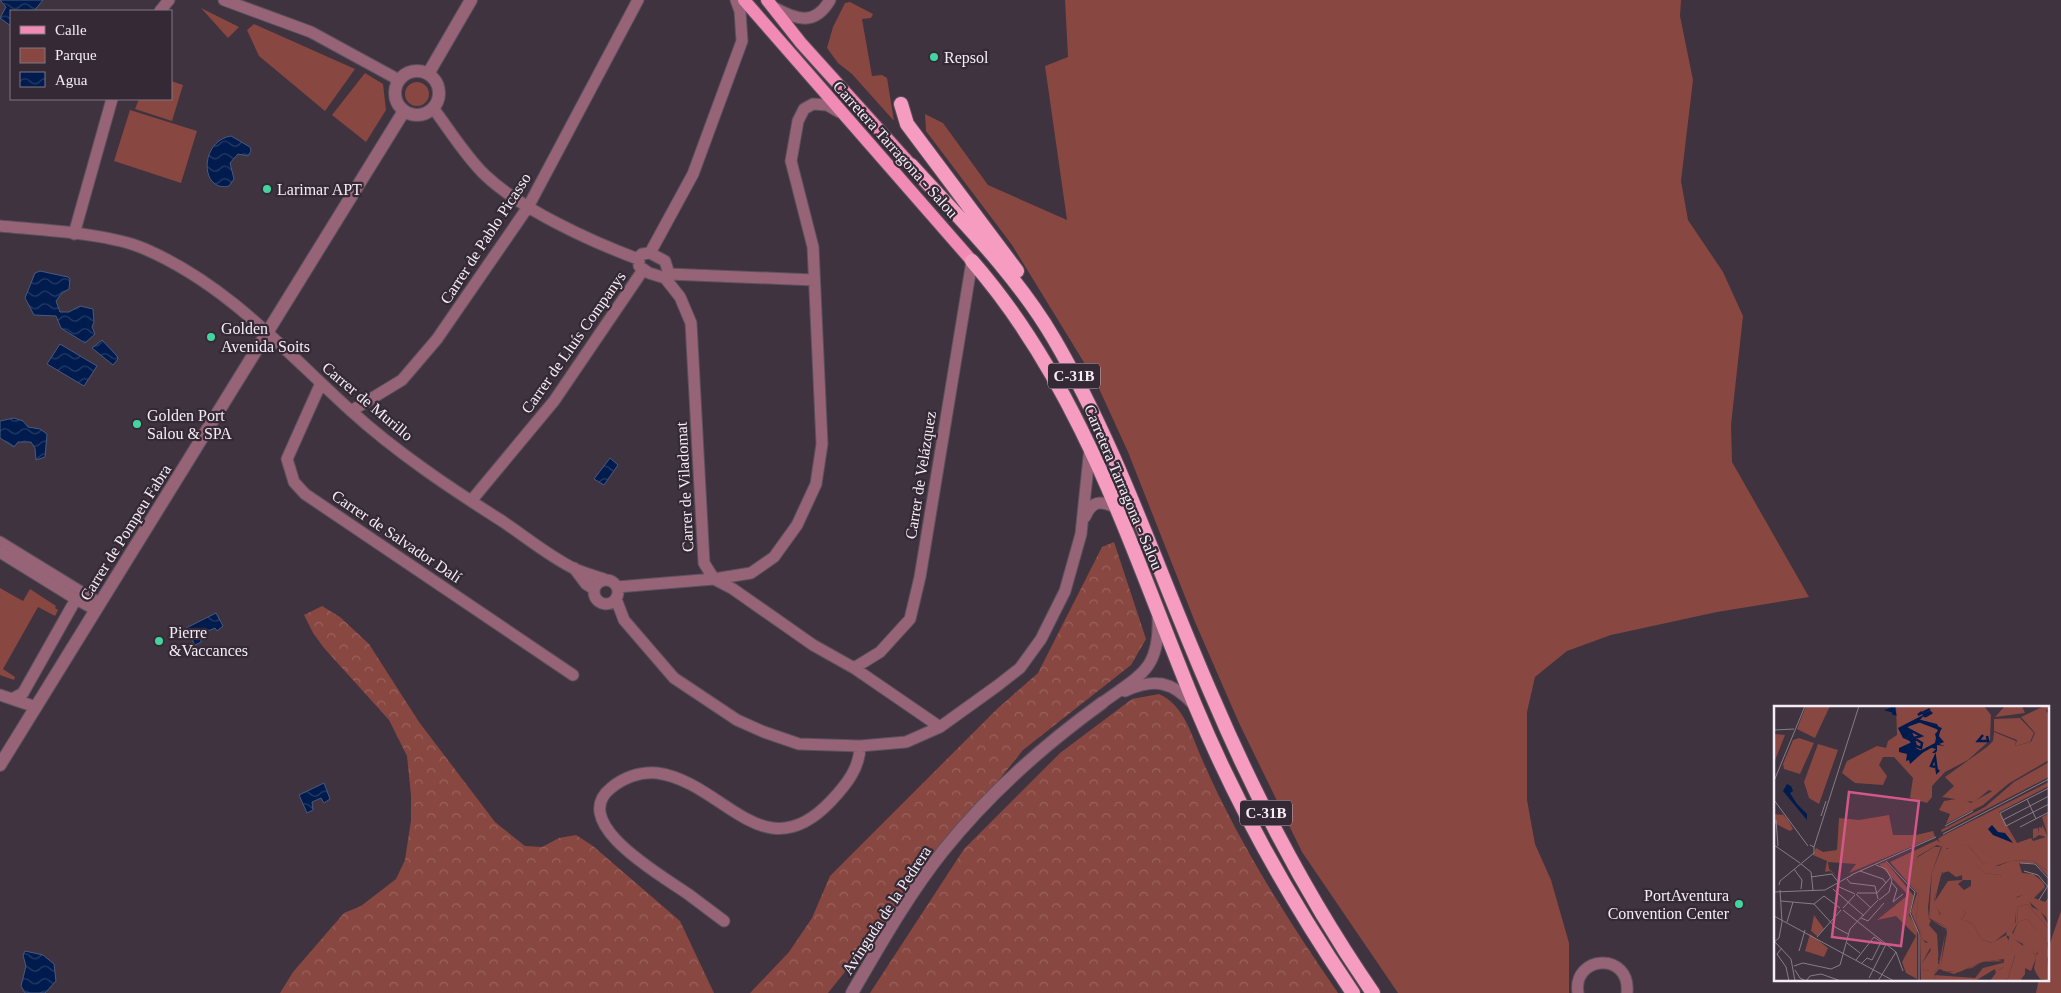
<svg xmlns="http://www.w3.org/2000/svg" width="2061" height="993" font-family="Georgia,serif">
  <defs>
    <pattern id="forest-crowns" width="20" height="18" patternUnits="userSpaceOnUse" patternTransform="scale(1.25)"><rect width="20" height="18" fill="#894741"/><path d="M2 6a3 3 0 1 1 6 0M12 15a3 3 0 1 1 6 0" fill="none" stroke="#9a625d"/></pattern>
    <pattern id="water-waves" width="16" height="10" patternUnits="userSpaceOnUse" patternTransform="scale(1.25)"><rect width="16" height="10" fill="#001b4d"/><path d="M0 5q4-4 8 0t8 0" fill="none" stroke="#263c67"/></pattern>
  </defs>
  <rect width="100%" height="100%" fill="#3e333f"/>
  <path fill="#894741" d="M1065 0H1681L1680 16 1693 80 1681 181 1688 220 1723 272 1743 316 1731 425 1732 462 1809 597 1717 612 1611 635 1567 651 1535 677 1527 712V800L1535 844 1551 880 1569 943V993H1398L1302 852 1239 723 1195 622 1128 452 1096 382 1012 245 926 131 925 114 943 123 988 185 1067 220 1045 66 1068 57Z
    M850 2 873 14 871 18 862 19 872 76 882 75 887 78 894 121 852 74 838 63 827 48 833 27 845 3Z
    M201 8 239 27 228 38Z
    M254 24 355 69 325 111 259 56 247 30Z
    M365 73 383 84 386 110 366 142 332 115Z
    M171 81 183 85 172 121 135 109 139 99H171Z
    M405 94a12 12 0 1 1 24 0a12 12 0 1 1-24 0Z
    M130 110 197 131 181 183 114 161Z
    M0 588 23 601 30 589 56 606 55 608 58 610 55 616 38 607 3 669 15 677 14 680 0 675Z
    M2061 911V993H2036L2039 979H2047V952Z"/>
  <path fill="url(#forest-crowns)" d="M1114 542 1146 639 1131 665 1023 750 828 993H750L789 952 812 918 830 876 998 708 1038 673 1102 547Z
    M322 606 340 617 369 644 419 722 495 822 525 846 542 847 559 838 576 835 593 846 680 921 714 993H280L293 972 344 913 361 906 396 879 405 860 411 820V795L407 756 389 720 324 648 313 633 304 615Z
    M1159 694C1184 705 1192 736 1202 759 1238 842 1287 919 1338 993H870L964 849 1060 753 1132 699Z"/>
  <path fill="url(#water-waves)" stroke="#4a5a7f" d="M0 0H43L34 11H11V26L0 18 6 7Z
    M231 136 250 147 251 151 248 156 238 154 230 163 234 179 229 186C200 193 199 141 231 136Z
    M40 271 68 277 70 279 69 289 62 293 56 301 60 312H69L80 306 93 309 94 322 92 327 95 334 85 343 61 328 56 316 34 315 25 298 35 273Z
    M102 340 117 356 118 359 113 365 92 348Z
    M60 344 97 366 84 386 47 364Z
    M14 418 23 421 28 427 40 429 47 434 45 457 36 460 35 448 31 442H18L14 447 0 438V421Z
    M610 458 618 465 604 485 594 479Z
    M216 613 223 626 217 631 215 628 201 634V642L195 645 186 628Z
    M324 783 330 799 324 803 321 798 312 802 313 810 307 813 299 795Z
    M25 951 43 955 54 964 56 981 45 993H25L21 986 26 966 23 955Z"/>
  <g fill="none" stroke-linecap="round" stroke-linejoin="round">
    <g stroke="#5b515c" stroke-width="11">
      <path id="pedestrian" d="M0 541 101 603"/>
    </g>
    <g stroke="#5b515c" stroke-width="13">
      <path id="minor" d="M224 0 311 32 399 80
        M775 8C797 20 815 26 830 0
        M160 11 169 0
        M433 108C449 129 466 157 485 175 522 210 590 241 638 259
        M0 226C41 230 109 233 145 249 228 285 285 351 350 410 396 452 450 488 502 521 526 537 550 557 575 569 584 573 594 576 604 579
        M74 234 112 99
        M650 253 693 174 742 41 740 11 736 0
        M650 253 665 261 669 274 665 278 649 273 639 266V257L642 254Z
        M669 274 814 280
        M665 278 680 297 691 323 704 563 714 579 733 589 813 645 854 668 940 727
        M321 383 287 459 294 482 305 494 573 675
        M351 411 402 380 437 339 528 207 638 0
        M471 501 554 401 643 270
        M1085 517C1092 501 1100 500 1115 507
        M0 552 76 599 23 693 12 699 0 695
        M574 568 586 584 594 589
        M594 592a12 12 0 1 1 24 0a12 12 0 1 1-24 0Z
        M617 587 714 579 751 573 774 557 797 525 816 484 822 444 813 247 791 161 798 121 804 109 813 104 827 105 839 112
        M76 599 96 610
        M616 599 624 620 674 678 737 720 764 732 799 744 860 746 906 742 940 727 997 686 1020 668 1041 639 1065 591 1081 534 1090 447
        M854 668 880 652 910 619 920 577 972 261
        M1125 691C1154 678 1172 681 1193 704
        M12 699 36 707
        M1102 703C1140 675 1160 670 1158 618
        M724 921C712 912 700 903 688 894 664 877 567 823 611 788 623 778 640 771 657 773 724 782 763 873 831 801 846 785 860 768 860 746
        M1578 993C1572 955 1631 951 1627 993"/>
    </g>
    <g stroke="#5b515c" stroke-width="14">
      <path id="tertiary" d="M395 93a22 22 0 1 1 44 0a22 22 0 1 1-44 0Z
        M428 74 471 0
        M0 765 404 111
        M852 993C880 945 908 895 943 851 987 796 1044 745 1102 703"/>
    </g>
    <g stroke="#5b515c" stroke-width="14">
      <path id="primary" d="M744 0 972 261
        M767 0 801 43 911 165"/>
    </g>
    <g stroke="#5b515c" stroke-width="16">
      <path id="trunk" d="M901 104 907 124 1017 271
        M911 165C961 220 1016 274 1054 339 1120 452 1160 578 1213 698 1257 801 1309 900 1373 993
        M972 261C1083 388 1132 552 1195 705 1237 806 1291 902 1353 993"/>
    </g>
    <use href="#pedestrian" stroke="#966377" stroke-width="9"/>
    <use href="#minor" stroke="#966377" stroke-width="11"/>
    <use href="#tertiary" stroke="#966377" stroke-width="12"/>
    <use href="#primary" stroke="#f28ab6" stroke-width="12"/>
    <use href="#trunk" stroke="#f69cc1" stroke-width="14"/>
  </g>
  <g fill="#44d49f" stroke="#342935" stroke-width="2">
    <circle cx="934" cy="57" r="5"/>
    <circle cx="267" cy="189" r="5"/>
    <circle cx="211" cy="337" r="5"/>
    <circle cx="137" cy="424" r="5"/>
    <circle cx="159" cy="641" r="5"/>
    <circle cx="1739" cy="904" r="5"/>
  </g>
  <g text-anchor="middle" stroke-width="4.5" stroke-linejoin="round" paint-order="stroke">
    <g fill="#342935" stroke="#bbb2bb" stroke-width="1">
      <rect x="1048" y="363.5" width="52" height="25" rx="4"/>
      <rect x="1240" y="800.5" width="52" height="25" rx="4"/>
    </g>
    <g font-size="15" font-weight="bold" fill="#f5edf5">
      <text x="1074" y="381">C-31B</text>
      <text x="1266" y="818">C-31B</text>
    </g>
    <g font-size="16" fill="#f5edf5" stroke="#342935" text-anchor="start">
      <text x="944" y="63">Repsol</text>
      <text x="277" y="195">Larimar APT</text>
      <text x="221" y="334">Golden<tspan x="221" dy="18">Avenida Soits</tspan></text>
      <text x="147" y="421">Golden Port<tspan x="147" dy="18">Salou &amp; SPA</tspan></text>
      <text x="169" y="638">Pierre<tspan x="169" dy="18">&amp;Vaccances</tspan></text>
      <text x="1729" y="901" text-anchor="end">PortAventura<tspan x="1729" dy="18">Convention Center</tspan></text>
    </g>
    <g font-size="16" fill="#f5edf5" stroke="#342935">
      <text transform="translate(896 149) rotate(48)" y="6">Carretera Tarragona - Salou</text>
      <text transform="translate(485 238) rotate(-57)" y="6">Carrer de Pablo Picasso</text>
      <text transform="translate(573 342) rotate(-55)" y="6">Carrer de Lluís Companys</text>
      <text transform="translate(368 401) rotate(40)" y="6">Carrer de Murillo</text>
      <text transform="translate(920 475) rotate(-81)" y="6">Carrer de Velázquez</text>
      <text transform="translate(684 487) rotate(-93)" y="6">Carrer de Viladomat</text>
      <text transform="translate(1124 487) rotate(67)" y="6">Carretera Tarragona - Salou</text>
      <text transform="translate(125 532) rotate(-58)" y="6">Carrer de Pompeu Fabra</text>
      <text transform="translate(397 536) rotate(34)" y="6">Carrer de Salvador Dalí</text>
      <text transform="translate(886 910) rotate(-57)" y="6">Avinguda de la Pedrera</text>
    </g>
  </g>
  <g transform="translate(1774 706)">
    <rect width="275" height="275" fill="#3e333f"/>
    <path d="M32 0H56L41 32 23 23ZM122 0H210L217 9 216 34 194 54 171 66 158 80V91L153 97 136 92 139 72 120 51H109L105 59 113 70 109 79 81 77 68 67 73 55 103 40 112 42 114 35 123 29ZM231 0H248L251 7 221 11ZM270 0H275L272 5 275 8V54L220 86 215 84 200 96 168 91 180 80 171 71 213 41 219 35 220 26 242 35 241 40 257 36 261 27 247 11ZM0 28 11 29 0 57ZM25 32 40 37 26 68 10 63 9 58 19 34ZM44 38 64 44 45 98 35 92 30 76ZM275 56V71L168 126 167 124 211 101 240 76ZM275 76V80L225 106 243 137 257 132 259 135 272 131 265 129 259 133V123L264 122 265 128V121L268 122V119L274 130 268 111 275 107V166L258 154 236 155 221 160 208 156 194 139 181 144 167 141 158 166 154 202 155 213 172 221 167 258 175 266 198 262 208 256 232 255 230 261 224 264 221 271 216 275 222 268 221 263 201 275H161L160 266 166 259 164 250 154 265 148 263V257L157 244 154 236 149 234 142 214 145 185 136 177 137 164 144 151 160 141H168L164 133 168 130ZM157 214 172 223 165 258 163 228 155 219ZM224 254 232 256 209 262 201 272 160 269 165 263 180 268 209 256ZM7 106 14 114 19 123 16 125 0 117V108L9 109ZM115 109 119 129H142L159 125 161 131 75 167 82 158 54 156 55 163 64 171 56 165 51 166 53 155 39 149 42 142 49 146 63 144 65 112 85 114ZM197 154 211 167 226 169 243 191 241 219 219 237 208 234 199 218 187 213 192 207 177 197 167 209 160 197 164 175 170 164H189V174L184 178 190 184 197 180ZM174 165 182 171 189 169 188 174 174 175 161 195 167 168ZM40 209 50 223 43 230 37 225ZM253 213 273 235 275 253 266 244 262 248 239 228 244 216ZM36 228 54 242 50 251 31 245ZM236 230 252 242 251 268 246 275H233L241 250 234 235Z" fill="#894741" fill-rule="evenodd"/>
    <path d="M246 12 260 27 256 36 241 40 243 34 220 25V13ZM153 18 165 24 163 36 152 43 150 31 158 22ZM240 73 209 99 172 118 176 108 165 104 170 95 188 92 197 97ZM163 134 173 143 194 139 208 156 224 160 236 155 258 154 275 166 274 170 261 157H245L248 167 259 168 269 176 271 181 260 192 271 196 275 191V219L272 211 248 189 243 191 237 186 226 169 211 167 197 155V174H189L187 164 168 166 160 194 166 209 177 196 192 207 187 213 199 218 208 234 218 237 232 229 241 249 233 275H216L224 264 230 261V253L208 256 185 266 169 265 167 258 160 266 161 275H147L146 227 137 206 143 187 116 156ZM163 139 168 141 158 166 155 212 172 221 173 227 167 258H164V249L161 248 154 265 148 263V257L161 233 152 237 149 234 142 214 145 185 135 175 144 150ZM112 156 140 190 135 209 143 222V273L132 267 128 256 142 230 122 210 103 214 134 189 105 158ZM253 198 275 223V238L253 213 244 216 243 201ZM258 243 263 249 265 243 273 249 275 275 266 273 262 267 260 262 262 252Z" fill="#894741" fill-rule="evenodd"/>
    <path d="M248 189 253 190 258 201 266 205 275 219V223L253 198 243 201 244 216 238 227 258 243 262 252 257 265 251 262 249 238 232 229 233 224 242 216 241 193Z" fill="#894741"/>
    <path d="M151 8 146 14 168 22 164 29 170 36 165 38 171 40 163 39V45L161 47H158L162 43 155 41 136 58 135 54 132 55 133 48 125 46V42L138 36 129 32 124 22ZM144 16 165 24 161 28 163 36 146 45 142 42 133 21ZM13 78 17 80 19 85 16 87 23 98 33 108V114L9 85ZM218 119 224 126 231 127 239 137 219 129 214 123Z" fill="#001b4d" fill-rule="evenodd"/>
    <path fill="none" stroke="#001b4d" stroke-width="2.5" d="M148 6 144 9 156 3M118 7 121 8 120 3 118 5 114 4 119 2M150 10 152 9 154 7 156 6 157 7 152 10H151V9H150L151 7H148L150 6M146 15 162 19 165 24 162 38 147 46 140 43 132 20ZM136 24 147 30 140 32 148 37 147 42 142 40ZM209 29 204 35H214L213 30M161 61 157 60 161 51 163 66 165 64"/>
    <path fill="none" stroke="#877d88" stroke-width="1" d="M0 24 20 23M0 75 31 0M275 82 226 107 232 120 275 98M253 93 262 113M0 94 34 140M47 110 52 95M2 114 4 140M229 114 275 90M171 120 199 105M246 121 275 106M169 128 275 73M0 139 26 157M40 141 85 0M112 155 141 186 136 207 145 228V275M246 157 261 158 275 173M27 158 37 166 39 184M102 159 112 163 118 174 115 186 105 194M20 163 28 174 27 183M86 165 109 173 112 177M250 165 264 169 275 182M77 169 162 131M37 171 58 168 65 177M73 173 76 177 101 180 104 193M118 177 123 183 119 196 129 188M5 179 6 175 40 147V141L36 139M63 180 81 188M59 183 90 210M0 186 51 184 78 169M83 187H103L117 171M82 188 97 202M265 194 275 178M7 195 40 198M40 198 61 221 74 228M40 198 50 190 66 202M69 202 81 189M69 204 122 246 129 265M0 210 120 275M87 212 94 215 110 197M13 216 19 196M43 231 67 204M0 236 5 232 8 216 6 184M1 236 17 253 21 275M73 237 86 247M8 242 3 248 12 261 15 275M25 245 31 224M82 254 100 231 107 236 98 254 93 252 88 257M66 259 76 223 104 194M20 260 29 257 57 263 66 259M21 264 26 272 32 275M95 272 112 238M32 275 36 270 47 268 67 275M104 275 122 246"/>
    <path fill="#d15889" fill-opacity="0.15" stroke="#d15889" stroke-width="2.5" d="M75 86 145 95 127 240 58 231Z"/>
    <rect width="275" height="275" fill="none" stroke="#f5edf5" stroke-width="2.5"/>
  </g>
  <rect x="10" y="10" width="162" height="90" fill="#342935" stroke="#817782"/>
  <rect x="20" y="26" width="25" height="8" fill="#f28ab6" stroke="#817782"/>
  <text x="55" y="35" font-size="15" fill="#f5edf5">Calle</text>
  <rect x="20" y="48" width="25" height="15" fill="#894741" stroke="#817782"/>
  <text x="55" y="60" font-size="15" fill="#f5edf5">Parque</text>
  <rect x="20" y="72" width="25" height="15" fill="url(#water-waves)" stroke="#817782"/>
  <text x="55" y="85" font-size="15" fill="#f5edf5">Agua</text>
</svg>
